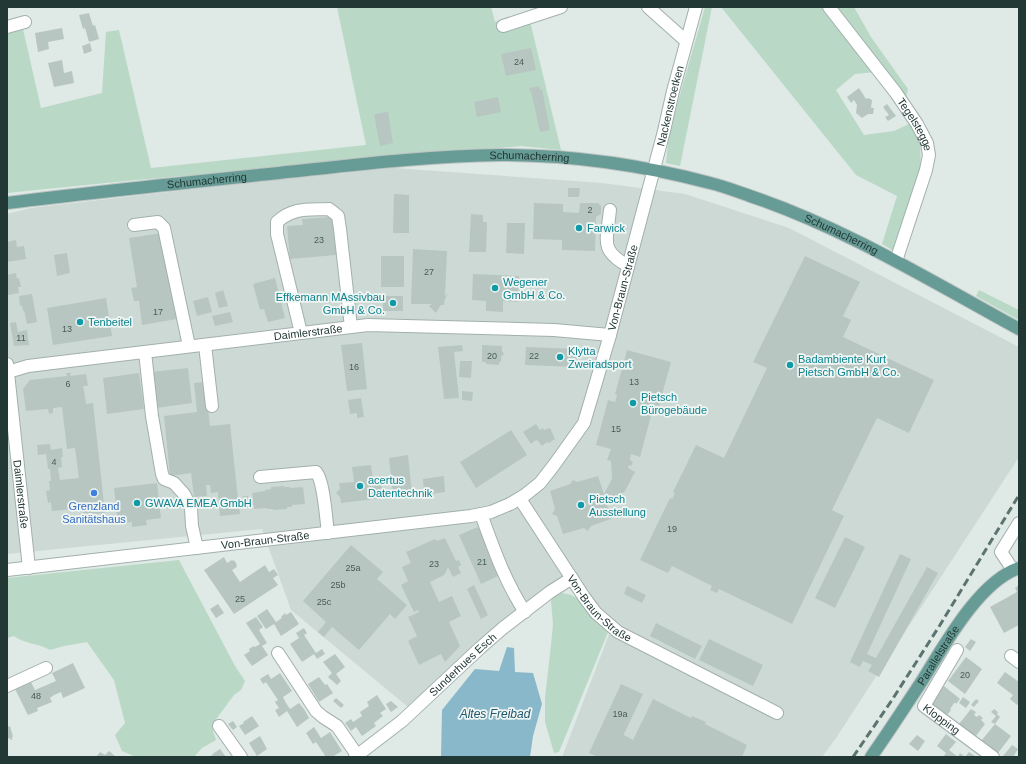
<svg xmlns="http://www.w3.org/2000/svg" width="1026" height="764" font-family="Arial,sans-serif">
  <rect width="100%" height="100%" fill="#dfe9e6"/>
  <path fill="#cdd9d5" d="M394 168 602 183 685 194 789 228 1019 347V457L836 738 822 757H562L610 632 566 576 408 707 291 610 262 529 7 554V214L31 208 238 184Z"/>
  <path fill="#b9d9c6" d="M337 7H491L495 22 526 12 530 21 561 150 521 146 126 181 7 193V34L23 29 41 108 102 93 106 32 119 30 151 168 366 145Z
    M705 7H712L680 166 666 163 669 133Z
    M721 7H827L876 72 855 74 836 90 864 135 894 131 911 123 920 143 921 171 894 251 882 244 897 196 856 175Z
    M836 7H854L871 37 908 89 906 98Z
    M979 290 1019 310V320L976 296Z
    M179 560 235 666 245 681 241 690 234 695 214 722 213 731 216 740 202 748 194 757H136L122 751 115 735 125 723 114 680 87 642 64 646 50 650C38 643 24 644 14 636L7 638V578Z
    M563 593 571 595 577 598 608 632 559 752 554 753 545 722V698L551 645 553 624 551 601 553 596Z"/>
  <path fill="#8ab8cb" d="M507 647 514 648 515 672 533 673 542 704 533 736 530 757H441L442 710 475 669 499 671Z"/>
  <path fill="#b8c6c2" d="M89 13 93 26 95 25 99 39 89 42 85 28 83 29 79 15Z
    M62 28 64 39 48 42 49 49 38 52 35 33Z
    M90 43 92 51 84 54 82 46Z
    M531 48 536 70 506 76 501 54Z
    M62 60 64 73 72 71 74 83 54 87 48 63Z
    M539 86 540 90 542 89 550 130 540 132 531 92H530L529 88Z
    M859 88 866 99 868 98 872 100 871 108H874L873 114H868L862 118 856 113 857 105 854 100 851 103 847 97Z
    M498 97 501 112 477 117 474 102Z
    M887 104 896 116 888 121 885 117 889 115 883 107Z
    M388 112 393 143 380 146 374 114Z
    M568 188H580L579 197H568Z
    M394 194 409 195V233H393Z
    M534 203 563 204V212L579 213 580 203H598L601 206V214L596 217 595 251 562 250V240L533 239Z
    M471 214 483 215V222H487L486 252H469Z
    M332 217 336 255 290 259 287 226 303 225 302 219Z
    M507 223H525L524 254 506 253Z
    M162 233 177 319 142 325 139 301H134L131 288 137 287 129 238Z
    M16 240 17 247 24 246 26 259 7 262V242Z
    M413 249 447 251 445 296 448 293 445 299 444 305H441L436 313 429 306 432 304H411Z
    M67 253 70 273 57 276 54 255Z
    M381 256H404V287H381Z
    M805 256 860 282 843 316 851 320 843 337 934 380 909 433 877 418 832 510 844 516 792 624 719 589 717 593 710 590 712 586 672 566 668 573 640 560 670 498 672 499 675 493 673 492 696 445 724 458 767 368 753 362Z
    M16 273 17 279 19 278 21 287H18L19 293 8 295 7 275Z
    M473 274 519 276 518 302 503 301V312L486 311V301L472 300Z
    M275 278 285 318 268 322 264 309 260 310 253 284Z
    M223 290 228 306 219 308 215 293Z
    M32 294 37 322 27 324 24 310 23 311 22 305 20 306 19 296Z
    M383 296H403V311H383Z
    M208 297 212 312 197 316 193 301Z
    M106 298 112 336 53 345 47 308Z
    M230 312 233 322 215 326 212 316Z
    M16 322 18 332 27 330 29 345 14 346 10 323Z
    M362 343 367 389 347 391 341 345Z
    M462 345 463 351 454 352 459 398 444 399 438 347Z
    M482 345 502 346V351L504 354 501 357V362H499V365L486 364V362H482Z
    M526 347 577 349 576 367 525 365Z
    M627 350 671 362 659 406 652 404 650 412H652L640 457 631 454 630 460 633 462 631 466 629 465 628 468 635 472 625 491 619 496H618L616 501 609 496 606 501 611 519 591 526 588 531 584 528 563 534 557 516 552 514 555 509 550 491 570 484 573 480 577 482 598 476 604 494 612 479 611 461 607 460 611 449 596 445 608 400 615 402 617 395 615 394Z
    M460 361H472L471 378 459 377Z
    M188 368 192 403 156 408 151 372Z
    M66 373H71L70 376 86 374 88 386H83L84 390 86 404 93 403 105 513 83 515 82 508 52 511 51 502 48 503 46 491 50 490 49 481H51L50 469H48L46 454 38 455 37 445 50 444 51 450 62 448 63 457H61L62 467 58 468 60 480 79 478 75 448 67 449 62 407 53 408V413L49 414 48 409 26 411 23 389 30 380 67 376Z
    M139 373 144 409 107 414 103 378Z
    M205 382 210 426 230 424 238 499H243V496H248V498L253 497 252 493 265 491V490L271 489V487L284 486V487H290V488L303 487 305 504 292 505V507H287V509L273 510V509H267V508L254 509V505H249V507L244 508V506L239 507 240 514 220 516 218 492 211 493 210 485H206L207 496 194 497 191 473 170 476 164 416 197 412 194 383Z
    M462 391 473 392 472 401 462 400Z
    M361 398 364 417 357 418V413L350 414 348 400Z
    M536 424 540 430 543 428 544 430 550 428 555 439 549 443 547 442 542 446 538 441 536 440 531 444 523 432Z
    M511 430 527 455 476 488 460 462Z
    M408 455 412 493 393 495 389 458Z
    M371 465 373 479H381L383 498 341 503 340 497 336 493 340 489 339 483 354 482 352 467Z
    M444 476 445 492 424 495 423 479Z
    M157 483 161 518 146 520 147 525 132 527V522L118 524 114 488Z
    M478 527 488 548H486L498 576 481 584 459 535Z
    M845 537 865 547 835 608 815 598Z
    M445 538 456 561 459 560 461 565 458 567 461 573 453 577 448 567 446 572 444 575 430 582 439 602 452 596 461 616 449 622 460 646 445 662 441 654 419 665 408 641 417 636 408 617 419 612 418 610 414 612 401 585 408 581 402 567 411 563 406 552 435 539 437 541Z
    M351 545 383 572 377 579 407 605 395 619 390 614 359 650 332 627 324 637 318 632 326 622 303 601Z
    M900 554 911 559 867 654 876 658 927 567 938 573 879 677 868 671 872 665 863 661 860 667 850 662Z
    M224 557 227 563 232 560 233 561 234 560 237 565 236 566 237 567 232 570 240 582 265 565 269 572 274 569 278 575 273 578 278 585 234 614 204 570Z
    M474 585 488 615 481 619 467 589Z
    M1019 585V625L1004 633 990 607 1017 592 1015 588Z
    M627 586 646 595 642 603 624 594Z
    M218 604 224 613 216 618 210 609Z
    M267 609 276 622 282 618 281 617 285 613 286 615 291 612 299 624 281 636 274 624 266 629 257 616Z
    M256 617 263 627 259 630 267 643 262 646 268 655 252 666 244 655 250 651 249 649 254 646 255 647 260 644 246 623Z
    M656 623 702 646 695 659 650 636Z
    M304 628 307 633 304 635 316 653 322 649 325 654 317 659 314 654 302 662 290 644 299 638 296 633Z
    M709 639 763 665 753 686 699 660Z
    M971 639 976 642 970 651 965 647Z
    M335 654 345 667 336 674 341 681 337 685 328 677 332 673 323 662Z
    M966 657 982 669 965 694 948 681Z
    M73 663 85 688 63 698 61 692 54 695 50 698 52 702 37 708 38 711 28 715 14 687 30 680 35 690 56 681 52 673Z
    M1005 672 1019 682V702L1017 705 1010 699 1013 695 997 683Z
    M280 673 292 691 283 697 286 703 290 709 299 703 304 709 309 718 297 727 287 711 279 717 275 710 279 708 275 702 278 700 266 682 263 684 260 679 268 674 271 679Z
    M319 677 325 685 327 684 333 693 319 702 308 684Z
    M621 684 643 694 624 734V735L633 740 653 699 691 718 692 716 706 722 705 724 747 745 742 757H598L589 753Z
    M944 686 960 699 956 704 955 702 950 709 951 710 947 715 931 703Z
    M377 695 386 709 380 713 383 716 374 723 376 726 362 736 356 727 351 731 345 723 351 719 353 722 362 716 360 712 369 706 367 702Z
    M963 697 970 702 966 708 959 703Z
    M336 698 344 705 341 708 333 701Z
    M976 699 979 701 974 707 971 705Z
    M391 701 398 707 391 712 386 704Z
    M971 709 976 712 974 715 977 717 979 715 983 718 981 720 985 724 976 736 959 724Z
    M994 709 998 712 997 714 1000 717 995 724 1011 736 998 753 981 741 995 724 991 722 996 716 991 712Z
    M252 716 259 726 245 735 239 726 244 723 243 722Z
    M233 721 237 727 233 730 228 724Z
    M10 726 13 737H12V740H11L10 738 7 739V727Z
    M314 727 321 738 330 732 342 751 332 757H326L316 742 313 744 306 733Z
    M946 734 956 742 949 750 958 757 960 753 965 757 969 752 976 757H943L946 753 937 746Z
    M917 735 925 741 918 751 909 744Z
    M260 736 267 749 257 756 249 743Z
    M1012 745 1018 749 1013 757H1005L1003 756Z
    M220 749 226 757H210L214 753Z
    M109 751 115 756 114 757H96L100 752 105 755Z"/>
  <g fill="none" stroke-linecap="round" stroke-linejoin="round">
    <g stroke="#a2b0ad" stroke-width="14">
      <g id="minor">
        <path d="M648 7 686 41"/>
        <path id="s1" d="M829 7 896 93 917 124 927 143 929 155 926 170 896 261"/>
        <path d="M503 26 561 7"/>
        <path d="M7 27 25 22"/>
        <path d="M610 210C607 240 599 250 628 266"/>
        <path d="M134 225 158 222 164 228 189 346"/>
        <path d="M301 333 277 234V222C293 207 308 210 329 209L338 216 340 229 351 327"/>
        <path d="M205 345 212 406"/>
        <path d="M145 352 152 416 162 474 164 479 174 483 184 494 191 508 192 526 197 548"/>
        <path id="s2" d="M7 364 29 568"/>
        <path id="s3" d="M8 372 28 366 368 325 554 330 610 335"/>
        <path d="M260 477 316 472C324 481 326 519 328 533"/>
        <path id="s4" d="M520 499 584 597 596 613 618 632 777 713"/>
        <path d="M481 514C493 547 505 582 525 612"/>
        <path id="s5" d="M7 570 471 516 491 512 510 504 525 495 540 483 554 465 584 423 610 335 664 131 673 91 696 7"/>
        <path d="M1013 570 1001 552 1019 523"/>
        <path id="s6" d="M957 650 924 706 993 757"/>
        <path d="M278 653 316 711 323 717 337 726 357 755"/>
        <path d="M1011 656 1019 662"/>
        <path d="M7 686 46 668"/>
        <path d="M219 726 241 757"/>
        <path id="s7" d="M355 757 402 721 480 648 503 628 550 592 572 578"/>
      </g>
    </g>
    <g stroke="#bcc3c2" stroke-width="14">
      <g id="major">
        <path id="s8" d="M7 203C94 192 182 183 269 174 346 166 423 156 501 155 571 155 642 165 710 183 723 186 736 191 750 196 845 228 931 281 1019 329"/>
        <path id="s9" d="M871 757C888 733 904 708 920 684 943 648 978 582 1019 568"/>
      </g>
    </g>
    <use href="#minor" stroke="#fff" stroke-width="12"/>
    <use href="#major" stroke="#679b95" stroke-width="12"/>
    <path stroke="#5c7370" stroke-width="3" stroke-dasharray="8 4" stroke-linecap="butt" d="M853 757 892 700 940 625 1019 495"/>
  </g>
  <g fill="#0f9aa8" stroke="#eff6f3" stroke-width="1.5">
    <circle cx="579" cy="228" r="4"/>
    <circle cx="495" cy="288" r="4"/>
    <circle cx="393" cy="303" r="4"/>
    <circle cx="80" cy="322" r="4"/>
    <circle cx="560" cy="357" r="4"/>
    <circle cx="790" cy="365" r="4"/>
    <circle cx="633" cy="403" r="4"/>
    <circle cx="360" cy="486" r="4"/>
    <circle cx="137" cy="503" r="4"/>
    <circle cx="581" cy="505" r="4"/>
  </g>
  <circle fill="#3f7fe0" stroke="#eff6f3" stroke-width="1.5" cx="94" cy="493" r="4"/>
  <g text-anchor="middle" stroke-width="3.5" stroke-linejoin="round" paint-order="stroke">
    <g font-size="9" fill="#475c58">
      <text x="519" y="65">24</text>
      <text x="590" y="213">2</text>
      <text x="319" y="243">23</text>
      <text x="429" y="275">27</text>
      <text x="158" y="315">17</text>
      <text x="67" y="332">13</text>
      <text x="21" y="341">11</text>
      <text x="492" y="359">20</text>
      <text x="534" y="359">22</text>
      <text x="354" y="370">16</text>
      <text x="634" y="385">13</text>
      <text x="68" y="387">6</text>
      <text x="616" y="432">15</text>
      <text x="54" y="465">4</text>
      <text x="672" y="532">19</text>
      <text x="482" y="565">21</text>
      <text x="434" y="567">23</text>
      <text x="353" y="571">25a</text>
      <text x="338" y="588">25b</text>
      <text x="240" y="602">25</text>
      <text x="324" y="605">25c</text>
      <text x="965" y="678">20</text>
      <text x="36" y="699">48</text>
      <text x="620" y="717">19a</text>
    </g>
    <g font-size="11" fill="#213835" stroke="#eff6f3">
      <text dy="4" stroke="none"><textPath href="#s5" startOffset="948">Nackenstroetken</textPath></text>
      <text dy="4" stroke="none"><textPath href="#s1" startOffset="146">Tegelstegge</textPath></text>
      <text dy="4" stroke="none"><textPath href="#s8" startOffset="525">Schumacherring</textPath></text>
      <text dy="4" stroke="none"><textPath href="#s8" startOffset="201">Schumacherring</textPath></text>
      <text dy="4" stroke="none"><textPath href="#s8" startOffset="849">Schumacherring</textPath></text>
      <text dy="4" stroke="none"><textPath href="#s5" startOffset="760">Von-Braun-Straße</textPath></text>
      <text dy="4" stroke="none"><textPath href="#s3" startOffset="303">Daimlerstraße</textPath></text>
      <text dy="4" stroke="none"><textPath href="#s2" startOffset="131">Daimlerstraße</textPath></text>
      <text dy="4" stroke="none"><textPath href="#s5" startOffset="260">Von-Braun-Straße</textPath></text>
      <text dy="4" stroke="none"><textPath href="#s4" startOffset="136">Von-Braun-Straße</textPath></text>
      <text dy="4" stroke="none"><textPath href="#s9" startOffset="122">Parallelstraße</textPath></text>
      <text dy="4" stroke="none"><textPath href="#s7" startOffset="142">Sunderhues Esch</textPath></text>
      <text dy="4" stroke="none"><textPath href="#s6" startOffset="87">Klopping</textPath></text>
    </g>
    <g font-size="11" fill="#0d838f" stroke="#eff6f3" text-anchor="start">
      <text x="587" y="232">Farwick</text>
      <text x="503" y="286">Wegener<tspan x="503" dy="13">GmbH &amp; Co.</tspan></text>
      <text x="385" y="301" text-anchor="end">Effkemann MAssivbau<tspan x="385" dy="13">GmbH &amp; Co.</tspan></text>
      <text x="88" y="326">Tenbeitel</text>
      <text x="568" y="355">Klytta<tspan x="568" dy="13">Zweiradsport</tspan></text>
      <text x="798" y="363">Badambiente Kurt<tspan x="798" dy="13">Pietsch GmbH &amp; Co.</tspan></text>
      <text x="641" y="401">Pietsch<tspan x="641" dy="13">Bürogebäude</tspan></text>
      <text x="368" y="484">acertus<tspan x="368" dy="13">Datentechnik</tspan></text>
      <text x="589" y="503">Pietsch<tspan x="589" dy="13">Ausstellung</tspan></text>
      <text x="145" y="507">GWAVA EMEA GmbH</text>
    </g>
    <g font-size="11" fill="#366cbe" stroke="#eff6f3">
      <text x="94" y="510">Grenzland<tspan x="94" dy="13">Sanitätshaus</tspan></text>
    </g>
    <g font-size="12" font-style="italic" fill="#21576e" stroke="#eff6f3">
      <text x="495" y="718">Altes Freibad</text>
    </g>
  </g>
  <rect width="1026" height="764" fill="none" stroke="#213835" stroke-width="16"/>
</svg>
